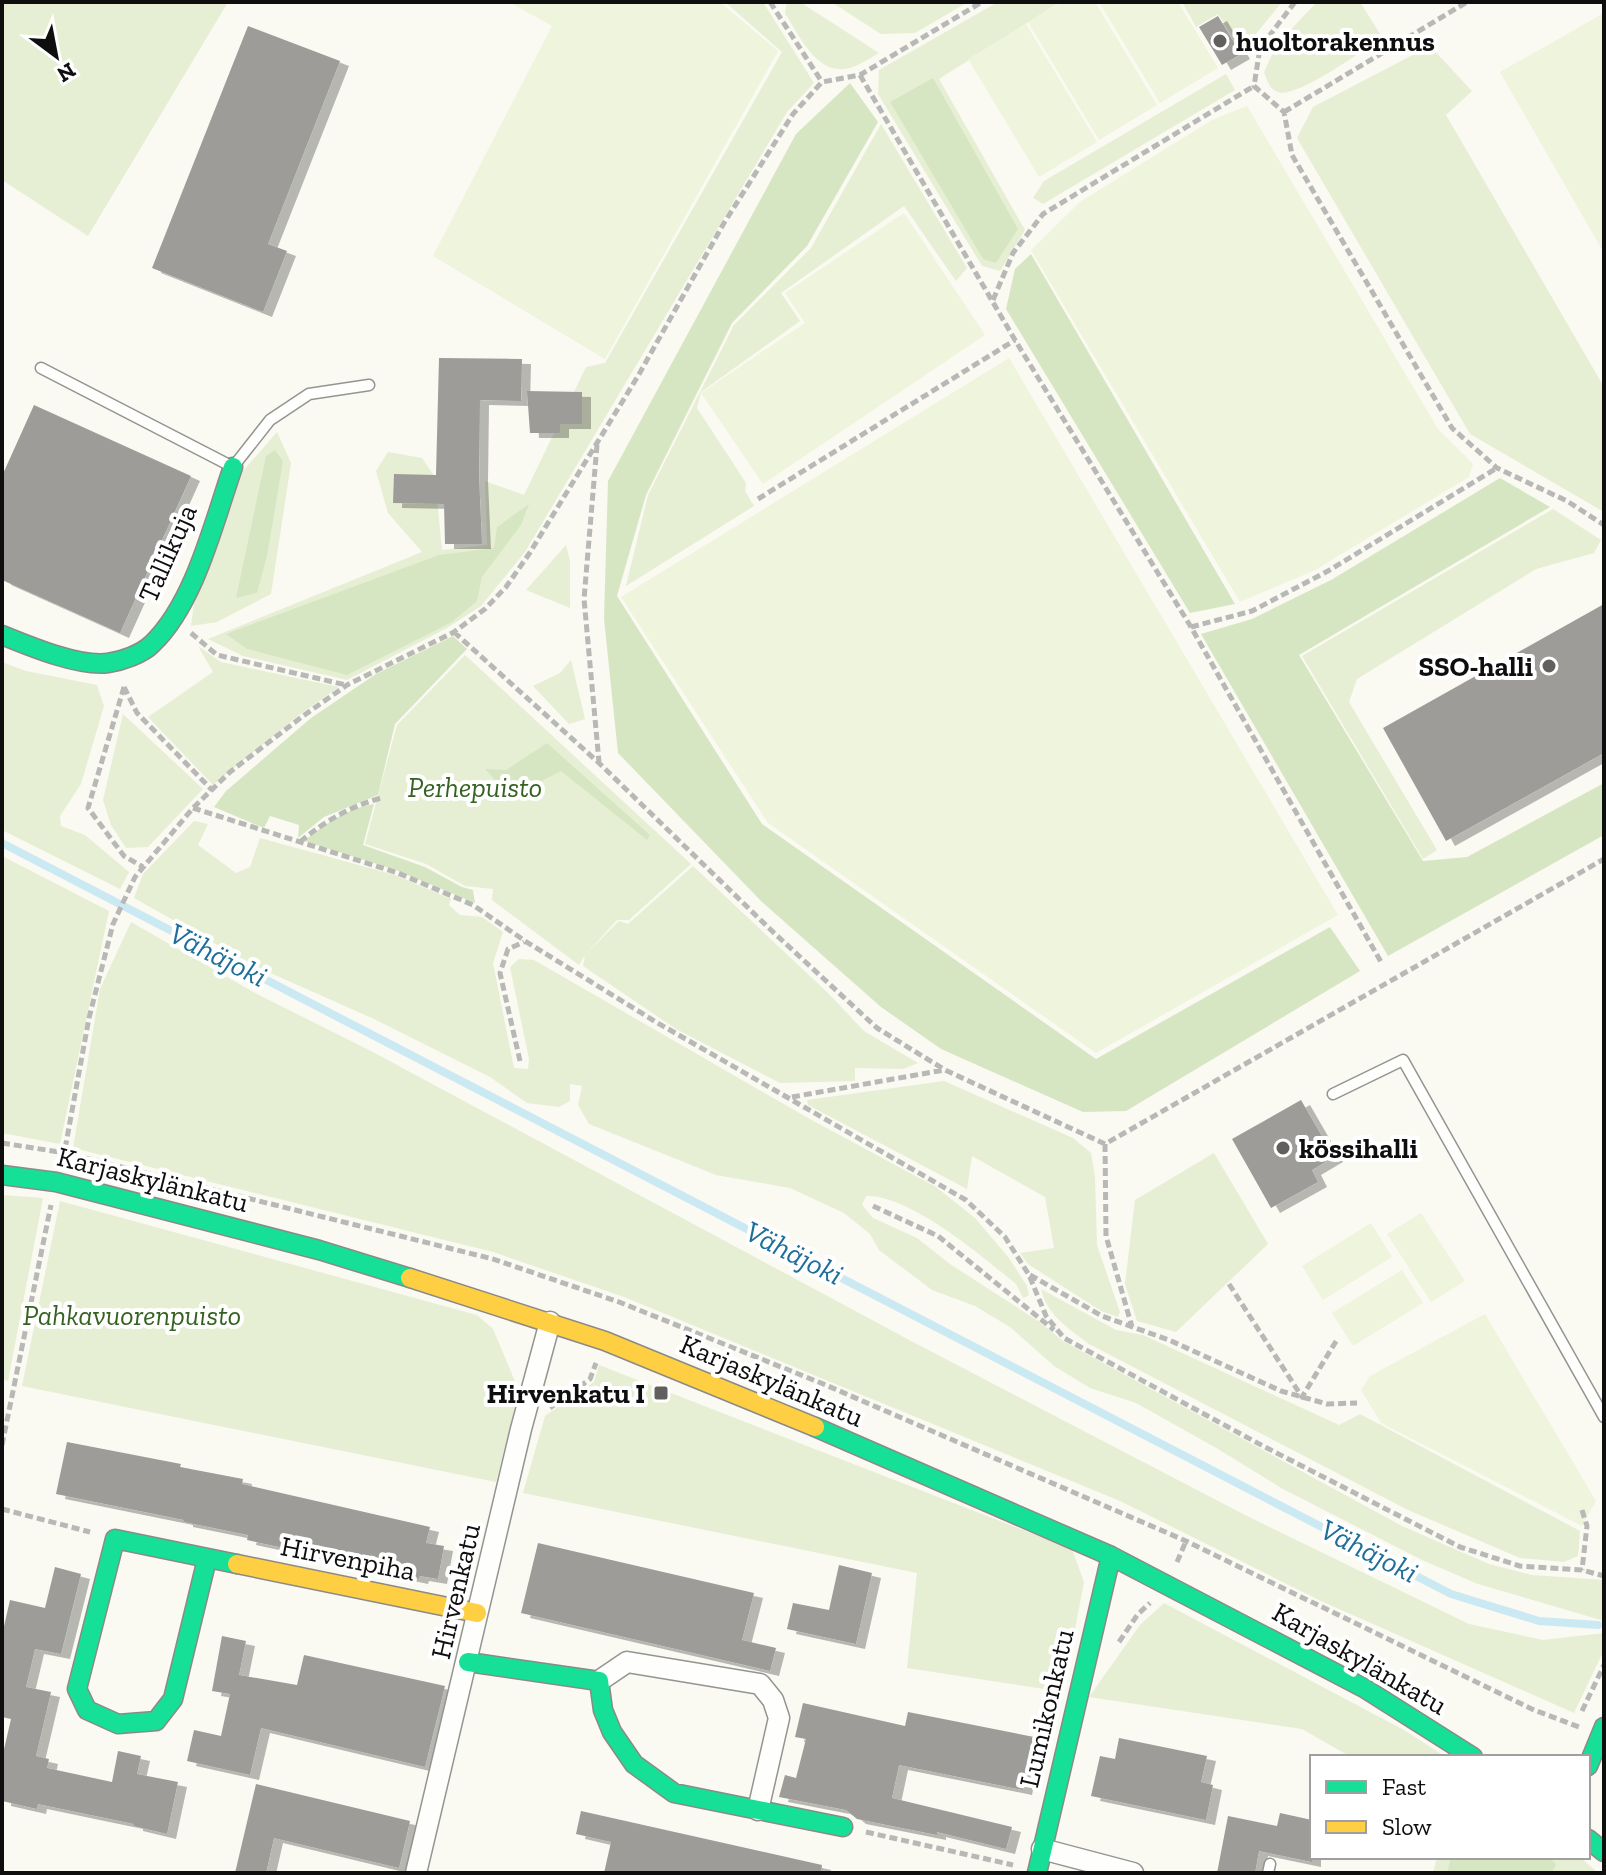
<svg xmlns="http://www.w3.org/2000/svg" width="1606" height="1875" font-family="'Zilla Slab',serif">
  <defs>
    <filter id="shadow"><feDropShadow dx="9" dy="5" stdDeviation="0" flood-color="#0004"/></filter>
  </defs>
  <rect width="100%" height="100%" fill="#faf9f2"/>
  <path fill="#e6efd4" d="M2 2H228L88 236 2 180Z
    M725 2H763L814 83 787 112 525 552 481 606 447 628 347 680 243 656 208 639 422 552 388 513 376 471 388 452 422 458 435 477 442 550 487 545 485 481 524 495 586 367 605 363 782 52Z
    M787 2H800L879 53C870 58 860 65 850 68 817 77 799 35 785 13Z
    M968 2 915 33 881 34 833 3Z
    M998 2H1060L939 79 1025 230 1000 271 982 266 878 94 879 70Z
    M1182 2H1282L1242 51 1218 14 1196 27Z
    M1317 2H1360L1382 37C1364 50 1296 99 1278 92 1269 89 1267 80 1264 72L1277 44Z
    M1430 46 1472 91 1446 115 1604 387V512L1470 434 1297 138 1313 107Z
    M1226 74 1235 90 1043 204 1033 198 1044 181Z
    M881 124 967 268 956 281 904 206 781 293 800 321 701 392 697 408 746 483 745 491 754 506 626 586 648 495 734 325 811 248Z
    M277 432 291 463 271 594 217 622 191 626 194 604 243 471Z
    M1553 509 1601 540 1594 553 1536 569 1357 679 1349 702 1437 850 1423 859 1302 656Z
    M566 545 570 561V608L526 590Z
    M198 646 221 662 339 687 299 715 213 785 148 717 213 672Z
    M465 655 691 864 629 920H617L586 954 619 921 628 924 693 866 828 993 864 1031 918 1063 903 1069 855 1068V1081L780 1083 676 1029 583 966 585 955 579 965 492 900 493 889 465 886 426 864 365 844 397 725Z
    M571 660 585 719 569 724 533 686 560 673Z
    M2 662 26 671 97 685 104 706 81 784 60 816 61 826 85 835 129 872 120 889 2 830Z
    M123 714 203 789 148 847 126 848 111 825 103 800Z
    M194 821 208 824 198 845 236 873 250 867 260 838 395 875 451 899 449 905 460 915 482 917 503 932 493 963 514 1068 528 1069 529 1059 510 967 519 959 534 960 808 1118 936 1187 975 1218 1009 1258 1027 1286 1029 1295 1023 1298 1016 1284C983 1257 909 1194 866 1196L862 1205 873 1218 917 1238 950 1264 1038 1321 1063 1341 1402 1526 1489 1564 1532 1575 1604 1580V1621L1478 1584 1422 1560 1283 1489 1218 1449 1136 1403 1090 1388 1054 1366 1010 1327 975 1306 932 1290 879 1250 870 1234 844 1213 790 1188 716 1175 589 1124 578 1105 582 1086 570 1084V1101L559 1107 527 1103 490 1077 374 1019 257 967 134 898 143 874Z
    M2 856 109 911 60 1144 2 1133Z
    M131 922 255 993 369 1050 913 1342 1247 1516 1469 1624 1543 1640 1604 1633V1650L1574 1713 1321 1601 1120 1501 624 1297 493 1252 73 1148 100 989Z
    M944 1081 1073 1138 1091 1153 1095 1176 1097 1245 1120 1312 1118 1317 1101 1311 1028 1264 1020 1253 1054 1248 1045 1197 972 1156 967 1189 808 1105 807 1100Z
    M1214 1153 1268 1244 1176 1332 1137 1321 1125 1284 1135 1200Z
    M2 1195 43 1198 8 1381 2 1379Z
    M60 1201 477 1315 493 1329 519 1391 496 1482 22 1386Z
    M1041 1289 1116 1330 1143 1335 1339 1425 1360 1414 1580 1531 1578 1556 1564 1562 1520 1558 1408 1510 1089 1344C1069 1329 1046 1314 1041 1289Z
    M599 1365 1072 1549 1084 1582 1063 1692 907 1668 917 1573 523 1493 545 1416 594 1382Z
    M1164 1603 1404 1730 1446 1757H1351L1302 1729 1089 1697 1140 1625Z
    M1437 1857H1580L1598 1873H1433Z"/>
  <path fill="#d7e6c2" d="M933 78 1018 229 996 263 983 259 890 102Z
    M850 83 878 122 807 246 732 323 646 495 617 596 762 824 1096 1059 1330 927 1360 971 1126 1111 1083 1112 941 1049 881 1007 762 902 618 753 604 619 608 481 796 134Z
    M1031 254 1235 604 1190 613 1006 309 1015 269Z
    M275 450 283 461 267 556 257 593 236 598 266 456Z
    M1500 478 1550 507 1299 655 1423 861 1467 857 1604 783V835L1388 956 1201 634 1252 619 1331 580Z
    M529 504 521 525 482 577 477 601 452 622 347 675 247 649 226 634 439 555 494 548 497 527Z
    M453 636 467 649 395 724 378 795 324 817 298 838 299 825 270 816 264 828 214 807 226 791 311 718 376 674Z
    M547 743 650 835 647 840 561 771 510 797 485 769 506 770Z
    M374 804 363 845 425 867 462 887 473 890 475 903 396 870 304 841C325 824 346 809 374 804Z
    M1451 1857H1549L1556 1864 1552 1873H1447Z"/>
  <path fill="#eff4dd" d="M509 2H720L778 51 605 359 433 256 552 26Z
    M1062 2H1095L1157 105 1099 140 1028 22Z
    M1099 2H1178L1218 68 1160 103Z
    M1604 13V253L1500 72Z
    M1026 24 1097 142 1039 177 968 59Z
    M1247 106 1438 429 1473 464 1469 477 1315 570 1240 602 1031 250 1080 202 1212 120Z
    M904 213 985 335 763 484 701 393 805 323 785 293Z
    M1009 358 1338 915 1096 1053 768 823 621 597Z
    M1421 1213 1465 1281 1431 1302 1387 1234Z
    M1371 1223 1392 1257 1323 1300 1302 1266Z
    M1402 1270 1423 1303 1353 1346 1332 1313Z
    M1485 1314 1596 1501 1582 1526 1381 1423 1361 1390 1370 1376Z"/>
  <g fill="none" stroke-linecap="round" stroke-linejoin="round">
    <path stroke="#cbe9f3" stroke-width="8" d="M2 843 1451 1594 1539 1621 1598 1625"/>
  </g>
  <path fill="#9e9c98" filter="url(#shadow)" d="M1218 16 1241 54 1222 65 1199 27Z
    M248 26 340 61 268 244 287 251 263 312 152 268Z
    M439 358 522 359 521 401 480 400 479 476 482 544H445L444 504 393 503 394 474 436 475Z
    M527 391 582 392V424H560V433H530Z
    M34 405 191 476 120 633 2 580V476Z
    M1604 604V753L1446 841 1383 728Z
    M1301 1100 1334 1157 1312 1170 1318 1182 1271 1208 1232 1139Z
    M67 1442 181 1464 180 1467 243 1479 242 1484 430 1527 426 1543 444 1546 438 1579 420 1576 419 1579 371 1569V1567L247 1540 248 1535 184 1522V1520L56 1494Z
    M538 1543 754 1593 742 1640 776 1648 770 1671 521 1613Z
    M839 1565 872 1573 856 1644 787 1629 793 1603 829 1610Z
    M55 1567 81 1574 61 1654 35 1649 26 1687 51 1692 36 1756 49 1759 47 1768 112 1782 118 1751 141 1756 137 1774 178 1782 167 1834 134 1826V1824L38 1804 37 1809 2 1801V1758L11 1719 2 1717V1635L10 1600 45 1608Z
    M222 1636 246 1641 239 1675 297 1685 304 1655 445 1686 425 1767 261 1728 250 1775 187 1761 194 1730 221 1736 230 1694 212 1691Z
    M803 1703 905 1726 908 1712 1034 1737 1023 1790 899 1765 892 1798 1012 1827 1006 1849 937 1832V1835L857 1819 846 1810 779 1797 785 1775 796 1778 806 1739 795 1737Z
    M1119 1738 1207 1756 1201 1782 1213 1785 1206 1820 1091 1796 1100 1756 1115 1759Z
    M256 1784 410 1821 399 1868 274 1838 266 1873H235Z
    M581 1811 822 1865 821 1873H604L611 1842 576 1834Z
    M1280 1813 1312 1820V1862L1259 1851 1255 1873H1217L1228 1816 1277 1826Z"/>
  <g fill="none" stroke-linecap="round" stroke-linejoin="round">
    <g stroke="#949491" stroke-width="13">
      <path id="lane" d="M41 368 233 467 270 420 309 394 369 385
        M1333 1094 1403 1060 1604 1417
        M1268 1873 1270 1864"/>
    </g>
    <g stroke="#949491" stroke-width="23">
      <path id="street" d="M599 1681 627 1662 760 1684 773 1700 779 1718 758 1810
        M1042 1849 1133 1873
        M416 1873 521 1429 550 1322"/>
    </g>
    <g stroke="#8b8a87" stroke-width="21">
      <path id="fast" d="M2 635C29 646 79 667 108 663 122 661 142 654 152 644 195 603 214 521 233 467
        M2 1175 56 1182 319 1250 410 1278
        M815 1427 1111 1556 1364 1688 1473 1757
        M207 1559 173 1699 156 1721 118 1724 87 1710 77 1689 115 1539 237 1564
        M468 1662 599 1681 603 1710 612 1732 634 1764 674 1793 843 1827
        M1588 1766 1604 1727
        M1588 1839 1604 1852
        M1037 1873 1111 1556"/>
    </g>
    <g stroke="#8b8a87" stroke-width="21">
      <path id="slow" d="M410 1278 605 1341 815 1427
        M237 1564 477 1613"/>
    </g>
    <path stroke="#b8b8b6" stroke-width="5" stroke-dasharray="8 4" stroke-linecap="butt" d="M770 2 822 82
      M1295 2 1260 48 1254 86 1284 112 1292 155 1452 428 1497 468 1567 501 1604 525
      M860 75 1015 340 1191 627 1381 962
      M1284 112 1467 2
      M993 300 1013 253 1043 214 1254 86
      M597 445 584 599 599 762
      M758 499 1015 340
      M1191 627 1252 611 1328 571 1497 468
      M454 632 599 763 772 931 877 1028 945 1070 1105 1144 1604 859
      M191 633 217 655 346 685
      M124 687 88 808 124 856 143 867
      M124 687 137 713 212 790
      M193 808 398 873 473 905 525 941 656 1022 966 1200 1005 1237 1029 1275 1046 1316 1064 1338 1263 1446 1460 1547 1520 1566 1582 1570 1604 1576
      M300 842C325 821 349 807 381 798
      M520 1061 500 973 508 949 524 942
      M792 1097 944 1070
      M2 1143 65 1153 493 1259 619 1302 821 1383 1186 1541 1534 1710 1579 1727
      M1105 1144 1106 1236 1132 1327
      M63 1160 89 1018 113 924 135 877 193 808 230 772 303 716 347 685 454 632 485 609 506 587 529 554 638 376 724 223 793 114 822 82 860 75 982 2
      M873 1206 938 1236 1054 1330
      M1030 1275 1102 1316 1169 1340 1281 1391 1327 1404 1357 1403
      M1229 1284 1302 1397 1338 1338
      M550 1408 590 1379 596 1363
      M2 1445 51 1205
      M2 1509 90 1532
      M1582 1510 1587 1526 1582 1570
      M1177 1562 1186 1541
      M1119 1642 1138 1614 1150 1603
      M1582 1711 1604 1665
      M866 1832 1013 1865"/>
    <use href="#lane" stroke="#fefefd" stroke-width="10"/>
    <use href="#street" stroke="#fefefd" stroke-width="20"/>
    <use href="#fast" stroke="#16e098" stroke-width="18"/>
    <use href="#slow" stroke="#ffcf43" stroke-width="18"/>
  </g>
  <g fill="#61605e" stroke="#fff" stroke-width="3">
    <circle cx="1220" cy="41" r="8"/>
    <circle cx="1549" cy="666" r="8"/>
    <circle cx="1283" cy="1148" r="8"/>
    <rect x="653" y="1385" width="16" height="16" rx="4"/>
  </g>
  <g text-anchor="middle" stroke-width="8" stroke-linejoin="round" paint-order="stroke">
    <g font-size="28" font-weight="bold" fill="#0e0e0e" stroke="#fff" text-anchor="start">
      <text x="1236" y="51">huoltorakennus</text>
      <text x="1533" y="676" text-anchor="end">SSO-halli</text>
      <text x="1299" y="1158">kössihalli</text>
      <text x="645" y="1403" text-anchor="end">Hirvenkatu I</text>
    </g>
    <g font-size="28" fill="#0e0e0e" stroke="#fff">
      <text transform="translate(167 553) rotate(-66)" y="10">Tallikuja</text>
      <text transform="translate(153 1179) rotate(14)" y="10">Karjaskylänkatu</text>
      <text transform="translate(772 1380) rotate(23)" y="10">Karjaskylänkatu</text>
      <text transform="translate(348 1558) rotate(11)" y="10">Hirvenpiha</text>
      <text transform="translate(455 1591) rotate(-77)" y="10">Hirvenkatu</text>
      <text transform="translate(1360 1658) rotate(30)" y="10">Karjaskylänkatu</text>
      <text transform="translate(1046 1708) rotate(-77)" y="10">Lumikonkatu</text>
    </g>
    <g font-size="28" font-style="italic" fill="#356221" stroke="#fff">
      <text x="475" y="797">Perhepuisto</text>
      <text x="132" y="1325">Pahkavuorenpuisto</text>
    </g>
    <g font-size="30" font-style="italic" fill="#1e6e99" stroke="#fff">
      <text transform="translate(218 955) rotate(27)" y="10">Vähäjoki</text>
      <text transform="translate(794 1253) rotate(27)" y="10">Vähäjoki</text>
      <text transform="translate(1369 1551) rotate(27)" y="10">Vähäjoki</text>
    </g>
  </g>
  <rect width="1606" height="1875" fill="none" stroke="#0e0e0e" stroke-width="8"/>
  <rect x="1310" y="1755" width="280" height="104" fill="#ffffff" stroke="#9f9f9f" stroke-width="2"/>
  <rect x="1326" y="1781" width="40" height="12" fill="#16e098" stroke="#9f9f9f" stroke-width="2"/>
  <text x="1382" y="1795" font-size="24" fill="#0e0e0e">Fast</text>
  <rect x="1326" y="1821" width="40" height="12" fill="#ffcf43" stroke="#9f9f9f" stroke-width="2"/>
  <text x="1382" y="1835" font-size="24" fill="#0e0e0e">Slow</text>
  <g transform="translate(56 56) rotate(148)" stroke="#ffffff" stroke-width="6" paint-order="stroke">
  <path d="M0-6L14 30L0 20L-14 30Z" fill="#0e0e0e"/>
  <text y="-12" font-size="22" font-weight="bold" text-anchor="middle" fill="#0e0e0e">N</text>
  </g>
</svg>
